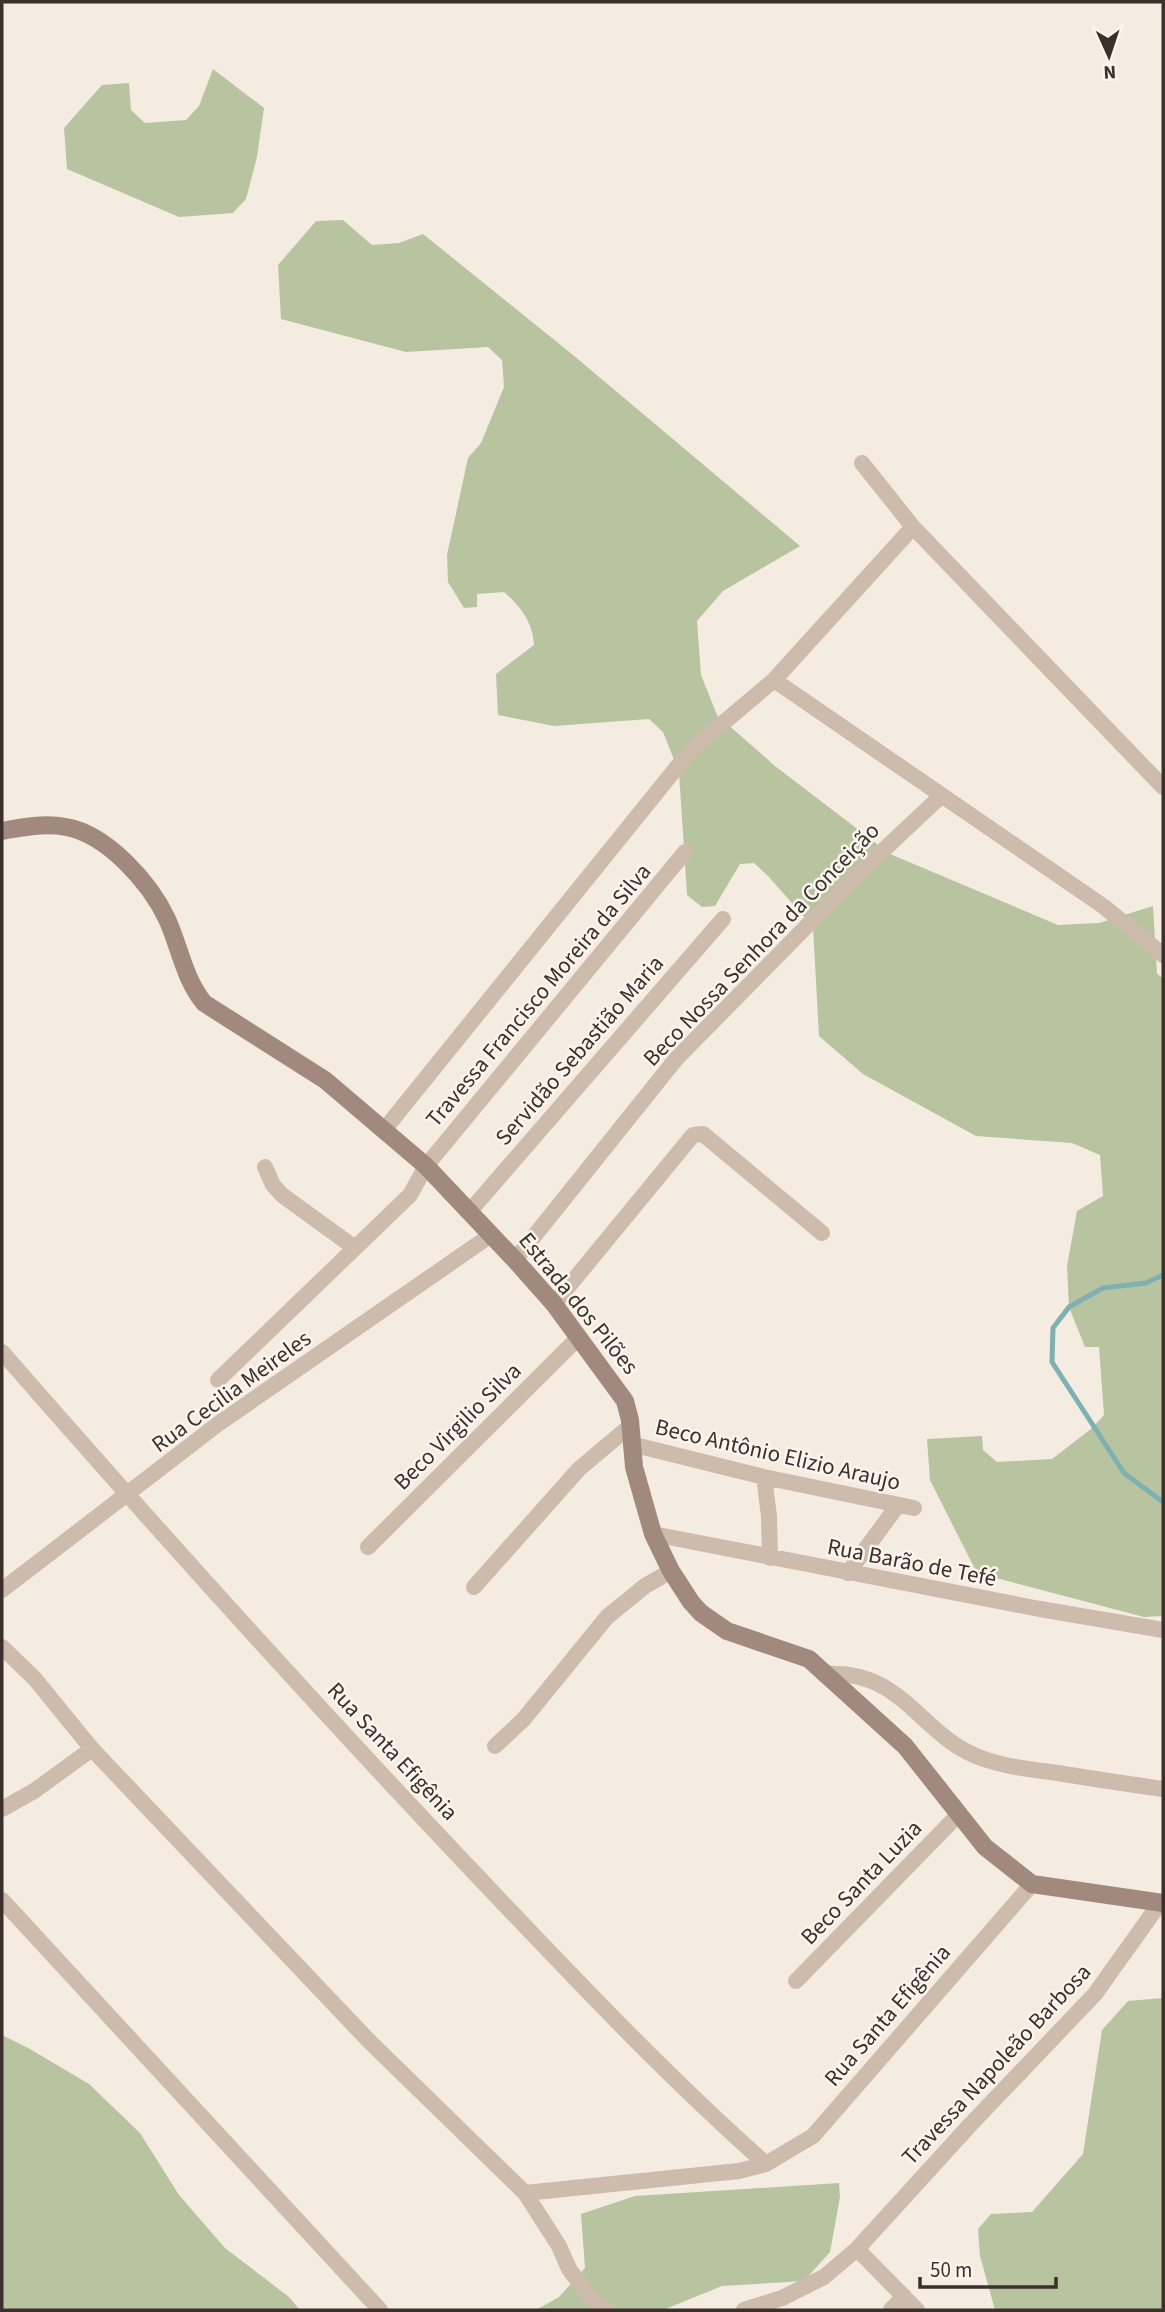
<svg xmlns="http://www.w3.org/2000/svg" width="1165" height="2312" font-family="'Source Sans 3',sans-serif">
  <rect width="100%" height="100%" fill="#f4ebe1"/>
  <path fill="#b8c4a0" d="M213 69 264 108 257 157 246 199 233 213 179 217 67 169 64 128 102 85 129 83 131 110 145 123 186 120 199 106Z
    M343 220 372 245 399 243 423 234 573 355 800 546 723 591 697 621 701 675 717 715 775 766 890 854 1058 925 1099 923 1153 906 1157 974 1163 978V1616L1144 1617 977 1573 930 1480 927 1439 982 1436 983 1450 997 1462 1052 1459 1091 1429 1104 1415 1099 1347H1085L1069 1307 1067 1266 1077 1211 1103 1196 1100 1155 1072 1143 976 1136 863 1074 819 1036 813 927 768 876 754 863 740 864 715 906 702 907 687 895 679 772 663 732 649 719 554 726 498 715 496 674 534 645C533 622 520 606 504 592L477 594V607L464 608 448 582 447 555 468 458 481 443 504 387 502 360 488 347 406 352 281 319 278 265 316 221Z
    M1163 1998V2310H995L980 2256 978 2229 991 2214 1032 2212 1083 2154 1102 2030 1128 2001Z
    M2 2035 30 2049 89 2084 140 2133 179 2195 225 2248 289 2297 300 2310H2Z
    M839 2183 840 2197 830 2252 804 2281 722 2286 663 2310H536L559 2297 585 2268 581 2214 635 2196Z"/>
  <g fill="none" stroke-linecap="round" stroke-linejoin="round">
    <path stroke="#7fb0b2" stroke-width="5" d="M1163 1275 1146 1283 1103 1288 1069 1307 1053 1328 1052 1362 1124 1473 1163 1502"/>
    <path stroke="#cdbbac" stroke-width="16" d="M862 463 913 527 1163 787
      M774 680 1103 906 1163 955
      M384 1130 690 751 774 680 913 527
      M265 1167 273 1185 282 1195 355 1248
      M470 1211 723 919
      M515 1260 676 1059 858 874 941 796
      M554 1304 693 1135 703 1134 822 1233
      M2 1352C153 1525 307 1696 465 1863 563 1966 660 2070 766 2164
      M218 1380 410 1195 426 1166 685 852
      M631 1444 764 1477 914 1508
      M764 1477 769 1516 770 1558
      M653 1534 1040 1609 1163 1630
      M368 1547 578 1338
      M848 1573 898 1505
      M474 1587 579 1469 630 1426
      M2 1590 218 1424 491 1235
      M2 1647 35 1679 92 1749 369 2041 525 2193 559 2246 569 2269 590 2297 606 2310
      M824 1674C904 1668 919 1737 984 1759 1007 1767 1033 1770 1058 1773 1093 1779 1128 1784 1163 1789
      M495 1746 523 1720 607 1617 645 1586 671 1571
      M2 1809 34 1791 92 1749
      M2 1900 380 2310
      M796 1981 958 1815
      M525 2193 739 2171 766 2164 813 2136 1032 1884
      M857 2249 917 2310
      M744 2310 782 2298 824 2277 857 2249 970 2125 1095 1994 1160 1903
      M891 2310 904 2296"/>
    <path stroke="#a18a7d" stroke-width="18" d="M2 831C23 827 45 823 66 827 107 834 150 883 167 919 180 948 184 978 204 1003L325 1080 426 1166 515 1260 554 1304 625 1401 630 1420 634 1467 653 1534 671 1571 691 1602 701 1613 727 1631 809 1659 905 1746 985 1847 1032 1884 1163 1903"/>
  </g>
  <g text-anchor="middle" stroke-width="5" stroke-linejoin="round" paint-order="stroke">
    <g font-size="23" fill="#3b302b" stroke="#fbf5ee">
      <text transform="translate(761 944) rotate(-46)" y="8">Beco Nossa Senhora da Conceição</text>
      <text transform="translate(538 995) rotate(-50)" y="8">Travessa Francisco Moreira da Silva</text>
      <text transform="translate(579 1050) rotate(-49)" y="8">Servidão Sebastião Maria</text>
      <text transform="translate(579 1303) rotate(51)" y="8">Estrada dos Pilões</text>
      <text transform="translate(231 1391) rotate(-36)" y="8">Rua Cecilia Meireles</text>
      <text transform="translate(457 1426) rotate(-45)" y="8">Beco Virgilio Silva</text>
      <text transform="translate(778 1454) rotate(13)" y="8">Beco Antônio Elizio Araujo</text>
      <text transform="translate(912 1562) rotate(11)" y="8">Rua Barão de Tefé</text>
      <text transform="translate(393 1751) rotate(47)" y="8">Rua Santa Efigênia</text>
      <text transform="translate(861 1882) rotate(-46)" y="8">Beco Santa Luzia</text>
      <text transform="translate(887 2015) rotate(-49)" y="8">Rua Santa Efigênia</text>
      <text transform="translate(996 2064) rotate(-47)" y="8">Travessa Napoleão Barbosa</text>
    </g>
  </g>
  <rect width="1165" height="2312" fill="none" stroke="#3b302b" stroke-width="7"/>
  <g transform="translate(1109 56) rotate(177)" stroke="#fbf5ee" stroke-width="5" paint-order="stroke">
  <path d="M0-5L12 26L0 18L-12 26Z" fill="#3b302b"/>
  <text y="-10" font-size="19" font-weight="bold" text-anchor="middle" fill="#3b302b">N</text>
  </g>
  <path d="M920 2277v10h136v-10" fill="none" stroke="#3b302b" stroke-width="3.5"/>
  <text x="930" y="2277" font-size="21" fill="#3b302b" stroke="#fbf5ee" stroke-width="5" paint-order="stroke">50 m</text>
</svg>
